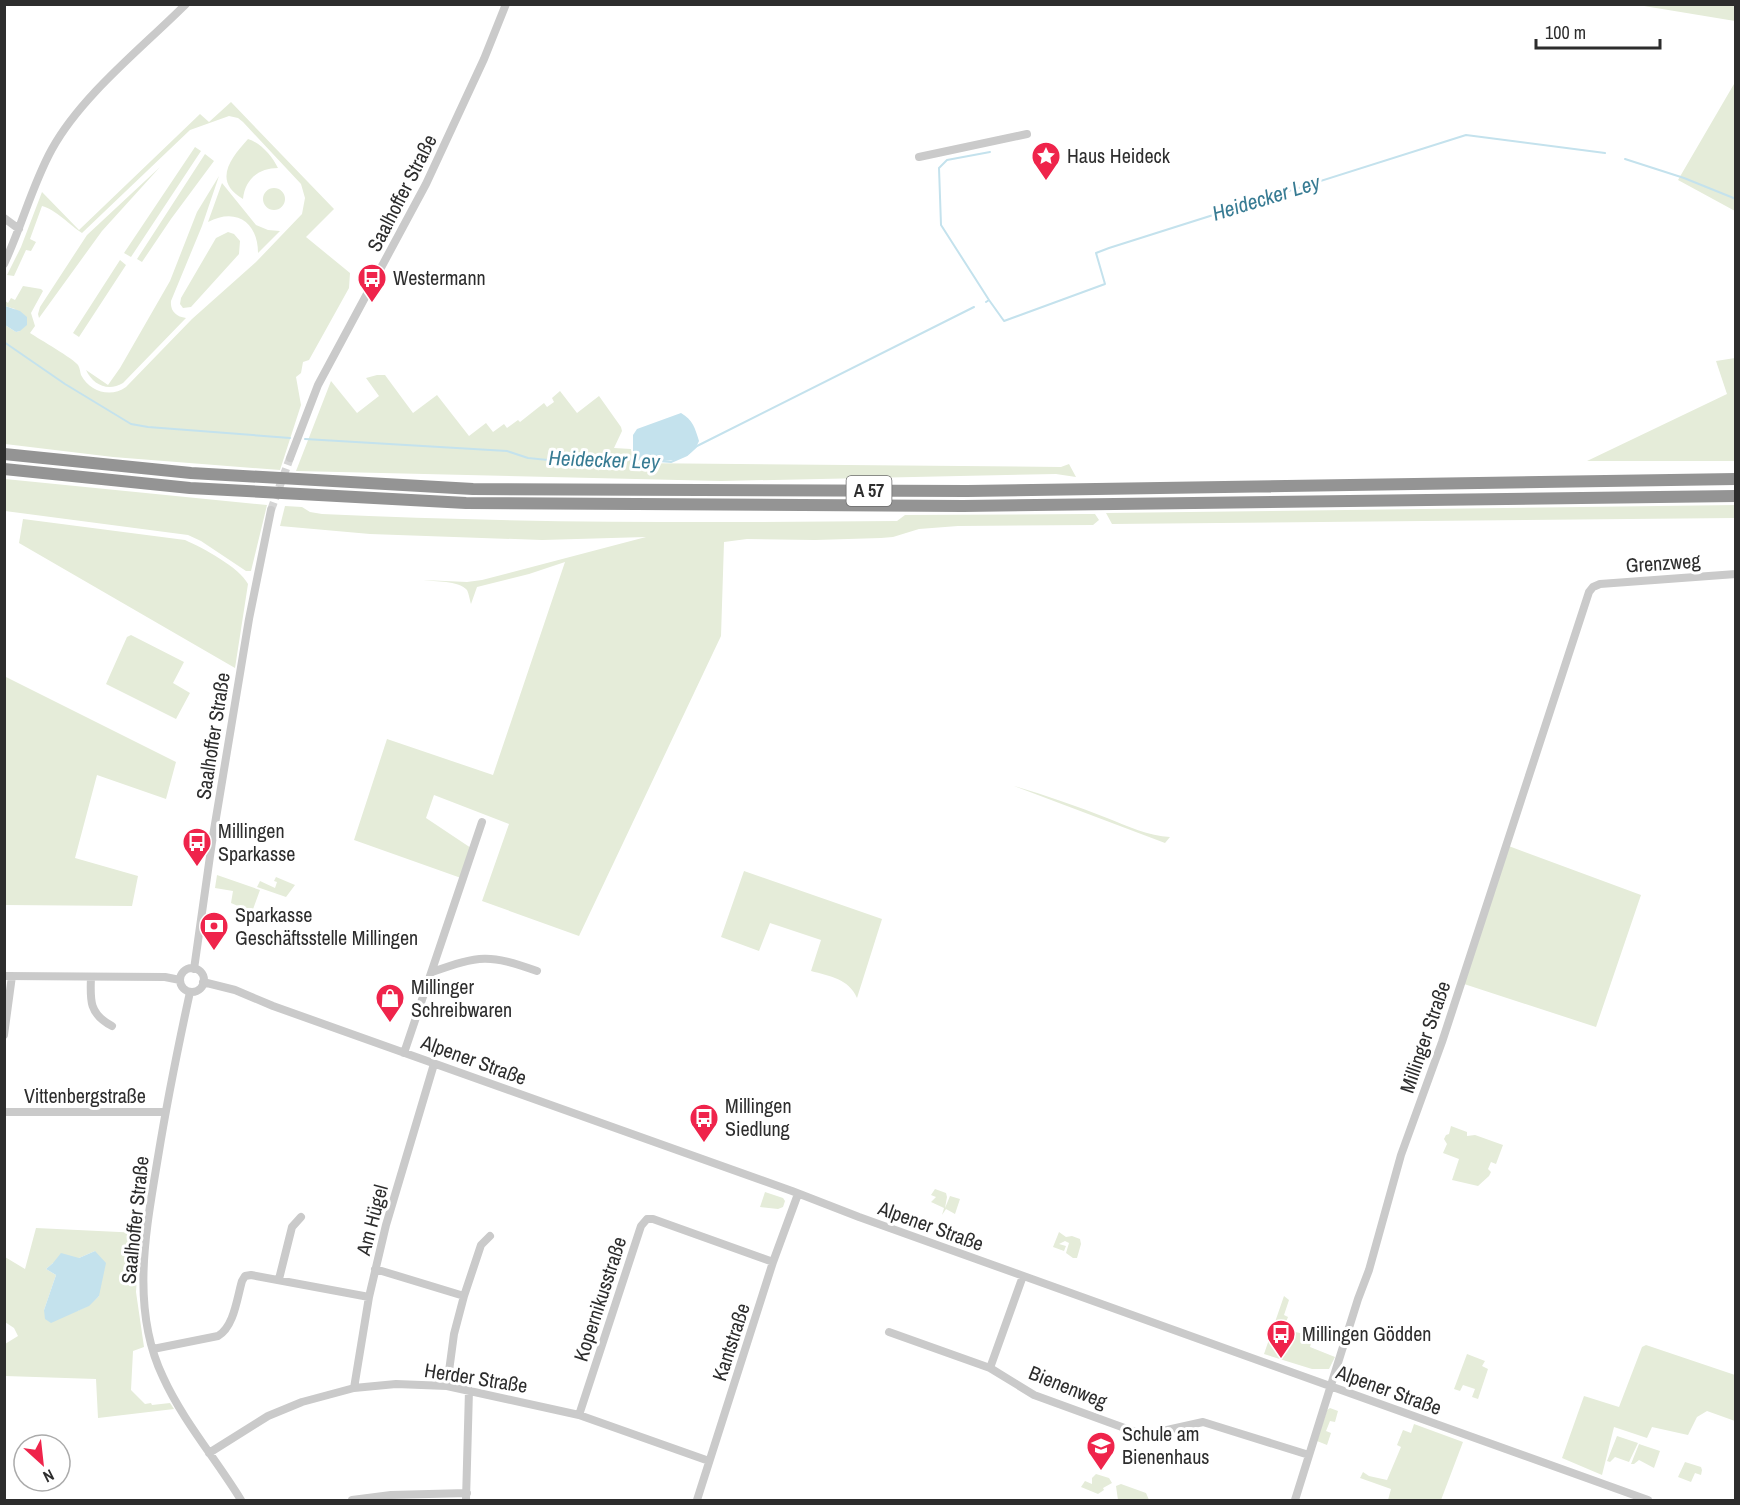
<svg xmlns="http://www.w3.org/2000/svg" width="1740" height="1505" font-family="'Archivo Narrow',sans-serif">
  <rect width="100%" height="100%" fill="#fff"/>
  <path fill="#e5ecd9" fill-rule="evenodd" d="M1638 5H1735V21Z
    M1735 72 1736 211H1735L1678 180 1734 84Z
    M231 102 334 209 306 237 350 273 349 288 309 360 303 362 301 373 296 377 301 405 280 470 113 457 5 444V325L16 332 20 331 15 309 5 306 4 300 8 303 11 298 15 300 23 286 41 289 43 291 31 313 35 326 30 333C39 339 74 359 78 365 80 368 80 372 81 375 90 392 111 398 126 387L192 319 256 262 302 214 305 198 301 184 243 122 238 118 229 116 190 130 82 233C71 226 55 209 42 206L30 239 36 242 31 251 26 250 14 276 7 275 21 247 42 192 79 230 200 114 209 122Z
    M248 139C261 143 272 156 278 168 259 168 245 179 243 199 212 181 231 158 248 139Z
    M195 147 201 151 131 257 124 253Z
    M205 154 214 161 171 219 142 262 137 259Z
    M160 167 102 231 39 318 38 314 40 307 87 235Z
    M219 176 202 226 171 301C170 311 176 317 186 318L123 383C108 392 93 385 86 370L108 385 120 368 170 281 197 212Z
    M222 183 256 225 268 230 280 231 258 253C258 222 236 207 208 222Z
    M263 199a11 11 0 1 1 22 0a11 11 0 1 1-22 0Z
    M228 232 234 234 240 241 239 254 191 307 183 308 180 304 181 298 216 238Z
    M120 260 126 265 79 337 73 333Z
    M1735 358V461H1587L1727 394 1716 361Z
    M377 375H385L413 413 437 395 469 436 486 423 493 432 504 424 507 428 518 420 520 422 544 403 547 407 554 402 552 398 560 391 577 413 599 396 621 427 622 431 614 448 631 449 633 463 1061 467 1069 464 1076 477 1056 474 721 481 296 471 331 381 357 413 379 396 366 378Z
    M5 479 267 505 251 571H246L201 541 188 535 5 511Z
    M1736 505 1735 518 1112 524 1106 513Z
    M285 506 302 507 310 512 322 514C514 523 705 523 897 521L905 515 1086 514H1095L1099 520 1093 525 958 526 919 529 893 537 881 538 815 540 747 539 724 542 721 636 579 936 482 901 509 824 434 795 426 818 471 848 461 878 354 840 387 739 493 775 565 562 529 574 477 587 471 604C470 601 469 594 467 590 458 580 435 582 423 580L467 582 482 580 646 537 542 540 370 534 280 526Z
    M23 519 185 540C203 548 239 567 248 584L235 668 19 543Z
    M131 635 184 662 173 683 190 693 176 719 106 684 127 637Z
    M4 676 176 762 166 799 97 775 75 858 138 876 132 906 5 905Z
    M1014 786C1045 795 1076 806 1107 818 1127 826 1149 836 1170 837L1165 843Z
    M1506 845 1641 895 1596 1027 1461 983Z
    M744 871 882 919 857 998C849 979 830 976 811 971L821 940 770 923 759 951 721 937Z
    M217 875 260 890 252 912 231 903 233 891 215 888Z
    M276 877 295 885 286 897 257 887 260 881 275 888 277 882 274 881Z
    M1451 1126 1467 1132V1136L1475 1135 1503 1145 1496 1164 1491 1162 1488 1169 1491 1172 1489 1176 1478 1186 1452 1180 1459 1159 1443 1153 1447 1144 1444 1139 1446 1135 1449 1134Z
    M935 1189 946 1193 947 1197 945 1208 950 1196 960 1199 955 1214 946 1209 942 1215 944 1208 931 1202 936 1197 931 1195Z
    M765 1192 783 1198 785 1201 783 1207 778 1209 760 1207Z
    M36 1228 140 1233 136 1292 144 1347 133 1351 131 1390 145 1404 151 1403 152 1405 170 1403 174 1409 98 1418 96 1379 5 1376V1344L18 1336 14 1328 5 1322V1257L25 1269ZM95 1251 99 1296C78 1316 71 1313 44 1310L56 1275 46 1269 53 1263 79 1258Z
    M1059 1232 1066 1237 1072 1236 1080 1239 1081 1244 1077 1258H1073L1066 1253 1069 1243 1065 1241 1059 1244 1066 1246 1064 1251 1053 1247Z
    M1284 1296 1289 1300 1284 1315 1288 1317 1286 1322 1282 1325V1330L1290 1333 1291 1331 1313 1336 1310 1347 1335 1357 1329 1369H1312L1264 1354Z
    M1646 1345 1735 1375V1421L1707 1411 1697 1417 1688 1435 1652 1427 1647 1438 1614 1427 1602 1475 1562 1458 1584 1396 1619 1407 1642 1347Z
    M1467 1354 1485 1361 1482 1366 1488 1369 1478 1399 1472 1397 1475 1389 1463 1385 1460 1391 1454 1389Z
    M1330 1408 1338 1411 1335 1422 1330 1421 1326 1431 1331 1433 1327 1445 1317 1441 1327 1410Z
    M1414 1424 1463 1442 1441 1500H1388L1391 1489 1360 1478 1363 1472 1369 1476 1387 1480 1401 1447 1397 1445 1403 1430 1411 1433Z
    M1617 1436 1638 1443 1629 1462 1615 1457 1610 1462 1607 1461Z
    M1639 1444 1660 1451 1654 1468 1639 1460 1634 1464H1631Z
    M1685 1462 1701 1467 1702 1470 1701 1475 1695 1473 1691 1482 1678 1477Z
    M1096 1474 1109 1478 1112 1483 1103 1488 1104 1490 1098 1494 1081 1487 1085 1481 1092 1484V1478Z
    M1121 1484 1146 1493 1149 1500H1118L1116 1486Z"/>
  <path fill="#c4e2ed" d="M5 306 20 311 27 317V325L20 331 16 332 5 325Z
    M681 413C693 420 695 428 699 441 688 467 656 461 633 459V435L637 429Z
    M95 1251 106 1263 99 1296 89 1306 51 1323 45 1319 44 1310 56 1275 46 1269 53 1263 61 1253 79 1258Z"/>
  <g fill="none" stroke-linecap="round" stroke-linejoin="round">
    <path stroke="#c4e2ed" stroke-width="2" d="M1625 159 1684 178 1736 199
      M989 300 941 225 939 168 947 160 990 152
      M986 302 989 300 1004 321 1105 284 1096 253 1109 248 1466 135 1605 153
      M4 342 65 384 131 424 148 427 290 438
      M305 439 507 451 528 458 558 461H620L633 459 671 462 687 455 697 446 974 307"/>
    <path stroke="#d5d5d5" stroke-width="8" stroke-dasharray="8 4" stroke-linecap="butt" d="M271 510 290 458"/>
    <path stroke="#cacaca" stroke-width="8" d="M919 157 1027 134
      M4 218 19 229
      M4 264C22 226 32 185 52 149 82 95 142 48 186 4
      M290 458 318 385 426 184 484 59 506 4
      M180 980a12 12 0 1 1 24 0a12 12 0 1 1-24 0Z
      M194 969 212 842 249 619 271 510
      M432 972C480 955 489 954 537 971
      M4 976 165 977 180 980
      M91 977C90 1000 89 1014 112 1026
      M203 982 235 990 273 1006 792 1191 859 1217 1648 1500
      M190 992C178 1047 167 1102 158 1157 146 1230 130 1308 163 1377 183 1421 216 1459 241 1500
      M4 1035 12 976
      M404 1053 482 822
      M4 1112H165
      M375 1269 464 1296 454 1334 447 1386
      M279 1279 292 1227 301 1217
      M464 1296 481 1245 490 1236
      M889 1332 990 1368 1034 1395 1141 1434H1149L1203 1422 1309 1455
      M153 1349 218 1336C234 1327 237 1298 242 1281L245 1276 251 1275 369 1297
      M990 1368 1023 1276
      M354 1388 369 1297 386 1225 434 1064
      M579 1415 641 1226 647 1219H653L773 1262
      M209 1453 268 1416 302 1402 354 1388 396 1384 447 1386 579 1415 709 1461
      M352 1500 391 1495 467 1493
      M466 1500 469 1390
      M697 1500 773 1262 798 1194
      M1295 1500 1358 1299 1369 1270 1401 1155 1442 1042 1589 592 1593 587 1600 584 1736 574"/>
    <path stroke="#949494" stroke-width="12" d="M4 454 191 473 473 489 967 491 1736 479
      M4 469 190 488 466 503 963 506 1736 496"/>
  </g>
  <defs>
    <g id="sight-pin" transform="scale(1.5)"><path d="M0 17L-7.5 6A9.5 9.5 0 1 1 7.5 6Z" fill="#ef244b" stroke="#fff"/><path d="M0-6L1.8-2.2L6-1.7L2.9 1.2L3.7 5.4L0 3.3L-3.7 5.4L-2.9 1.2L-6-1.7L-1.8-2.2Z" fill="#fff"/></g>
    <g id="bus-pin" transform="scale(1.5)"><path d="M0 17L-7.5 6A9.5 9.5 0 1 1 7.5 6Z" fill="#ef244b" stroke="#fff"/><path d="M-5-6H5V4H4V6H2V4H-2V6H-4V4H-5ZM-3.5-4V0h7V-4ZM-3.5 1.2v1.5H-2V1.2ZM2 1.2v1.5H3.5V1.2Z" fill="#fff"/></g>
    <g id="bank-pin" transform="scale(1.5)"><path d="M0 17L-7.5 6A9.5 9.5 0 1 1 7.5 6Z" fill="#ef244b" stroke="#fff"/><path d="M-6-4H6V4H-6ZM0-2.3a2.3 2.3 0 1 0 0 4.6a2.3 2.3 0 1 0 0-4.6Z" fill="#fff"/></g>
    <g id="shop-pin" transform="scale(1.5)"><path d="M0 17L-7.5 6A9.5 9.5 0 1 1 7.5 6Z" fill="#ef244b" stroke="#fff"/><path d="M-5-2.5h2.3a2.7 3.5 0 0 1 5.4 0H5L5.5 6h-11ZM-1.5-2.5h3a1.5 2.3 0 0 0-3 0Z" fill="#fff"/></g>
    <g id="school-pin" transform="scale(1.5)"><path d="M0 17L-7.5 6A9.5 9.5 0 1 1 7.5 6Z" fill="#ef244b" stroke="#fff"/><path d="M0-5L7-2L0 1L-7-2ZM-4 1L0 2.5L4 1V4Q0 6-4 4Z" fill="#fff"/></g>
  </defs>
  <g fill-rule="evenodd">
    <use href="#sight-pin" x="1046" y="156"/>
    <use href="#bus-pin" x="372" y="278"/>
    <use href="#bus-pin" x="197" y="842"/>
    <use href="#bank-pin" x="214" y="926"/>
    <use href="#shop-pin" x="390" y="998"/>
    <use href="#bus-pin" x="704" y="1118"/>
    <use href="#bus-pin" x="1281" y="1334"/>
    <use href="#school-pin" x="1101" y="1446"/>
  </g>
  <g text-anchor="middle" stroke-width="6" stroke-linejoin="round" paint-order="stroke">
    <rect fill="#fff" stroke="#6c6c6c" stroke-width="1.5" x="846.5" y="476" width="45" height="30" rx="4.5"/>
    <g font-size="18" font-weight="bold" fill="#2d2d2d">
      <text x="869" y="497">A 57</text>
    </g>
    <g font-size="20" fill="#2d2d2d" stroke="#fff" text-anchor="start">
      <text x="1067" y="163">Haus Heideck</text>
      <text x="393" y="285">Westermann</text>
      <text x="218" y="838">Millingen<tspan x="218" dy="23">Sparkasse</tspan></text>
      <text x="235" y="922">Sparkasse<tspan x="235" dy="23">Geschäftsstelle Millingen</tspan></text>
      <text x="411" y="994">Millinger<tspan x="411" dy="23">Schreibwaren</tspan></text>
      <text x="725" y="1113">Millingen<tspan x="725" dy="23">Siedlung</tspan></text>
      <text x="1302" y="1341">Millingen Gödden</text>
      <text x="1122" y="1441">Schule am<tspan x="1122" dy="23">Bienenhaus</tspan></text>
    </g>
    <g font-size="20" fill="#2d2d2d" stroke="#fff">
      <text transform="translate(402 193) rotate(-63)" y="7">Saalhoffer Straße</text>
      <text transform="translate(1663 563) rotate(-4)" y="7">Grenzweg</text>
      <text transform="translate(213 736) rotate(-81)" y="7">Saalhoffer Straße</text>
      <text transform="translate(1425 1037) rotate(-71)" y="7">Millinger Straße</text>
      <text transform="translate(474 1060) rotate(20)" y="7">Alpener Straße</text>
      <text x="85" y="1103">Vittenbergstraße</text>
      <text transform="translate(135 1220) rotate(-84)" y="7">Saalhoffer Straße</text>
      <text transform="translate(372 1220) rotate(-75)" y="7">Am Hügel</text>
      <text transform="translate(931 1226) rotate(20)" y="7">Alpener Straße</text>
      <text transform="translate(600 1299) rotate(-72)" y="7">Kopernikusstraße</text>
      <text transform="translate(731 1342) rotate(-72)" y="7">Kantstraße</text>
      <text transform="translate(476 1378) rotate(9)" y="7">Herder Straße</text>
      <text transform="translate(1068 1387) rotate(22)" y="7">Bienenweg</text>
      <text transform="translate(1389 1390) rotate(20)" y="7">Alpener Straße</text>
    </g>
    <g font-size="21" font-style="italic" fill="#377b93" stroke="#fff">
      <text transform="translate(1266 198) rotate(-17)" y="7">Heidecker Ley</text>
      <text transform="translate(604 460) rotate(2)" y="7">Heidecker Ley</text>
    </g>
  </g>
  <rect width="1740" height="1505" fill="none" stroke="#2d2d2d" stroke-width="12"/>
  <g transform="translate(42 1463) rotate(153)"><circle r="28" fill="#ffffff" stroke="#ababab" stroke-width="1.5"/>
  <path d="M0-4.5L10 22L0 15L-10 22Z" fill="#ef244b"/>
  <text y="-9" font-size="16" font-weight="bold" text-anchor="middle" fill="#2d2d2d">N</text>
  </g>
  <path d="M1536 39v9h124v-9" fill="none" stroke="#2d2d2d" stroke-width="3"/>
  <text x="1545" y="39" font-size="18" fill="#2d2d2d" stroke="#ffffff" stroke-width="4.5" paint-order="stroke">100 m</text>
</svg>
